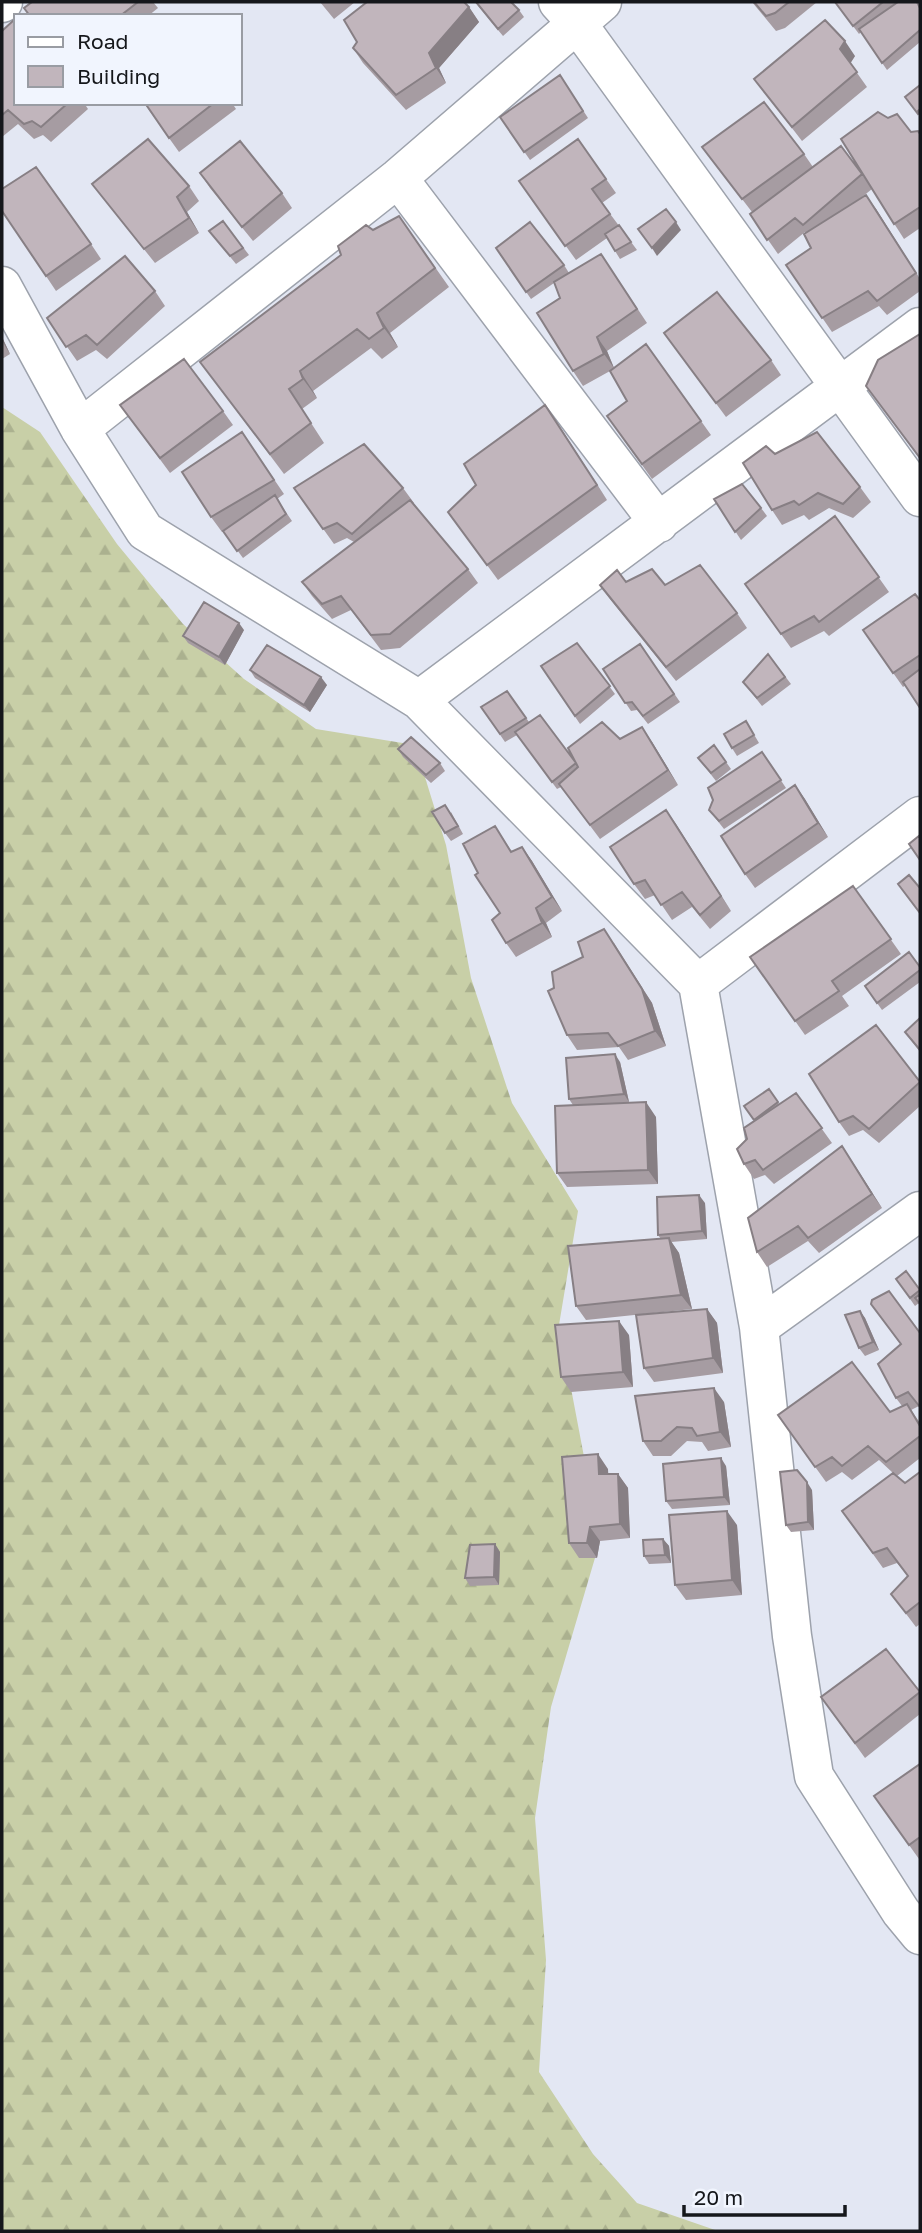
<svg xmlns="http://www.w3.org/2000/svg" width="922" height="2233" font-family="'Golos Text',sans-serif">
  <defs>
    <pattern id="forest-firs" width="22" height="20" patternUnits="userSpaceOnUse" patternTransform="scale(1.75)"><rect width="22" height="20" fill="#c8cfa7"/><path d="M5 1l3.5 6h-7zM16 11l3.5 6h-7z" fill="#abb18f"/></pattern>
  </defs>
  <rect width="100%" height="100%" fill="#e3e7f3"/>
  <path fill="url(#forest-firs)" d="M2 407 40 432 117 544 183 624 244 679 316 729 415 745 446 845 471 978 512 1103 578 1211 559 1325 600 1541 551 1707 535 1818 546 1960 539 2072 593 2154 637 2203 718 2231H2Z"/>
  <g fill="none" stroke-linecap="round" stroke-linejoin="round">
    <g stroke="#9da2ac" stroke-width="41">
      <path id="minor" d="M558 2 576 22 920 497
        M2 3 3 2
        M398 178 659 523
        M2 286 80 429 145 531 419 700 698 984 759 1327 792 1636 814 1776 901 1912 920 1935
        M80 429 398 178 602 2
        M419 700 920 327
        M698 984 920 816
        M759 1327 920 1211"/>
    </g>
    <use href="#minor" stroke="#fff" stroke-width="38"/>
  </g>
  <path fill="#a69ca2" d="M32 2H153L158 8 148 16H30L24 8Z
    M320 2H355L334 19Z
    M475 2 519 10 524 17 503 36Z
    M752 2H817L785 28 776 31Z
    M835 2H918L920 6V42L887 70 861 32 859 34Z
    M469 7 479 22 439 68 446 83 406 110 363 63 353 48Z
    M2 31 16 103H84L88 109 51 142 43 135 34 139 18 124 2 137Z
    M855 56 850 63 867 87 802 141 754 79Z
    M560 75 588 118 530 160 500 117Z
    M144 103H232L236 109 179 152Z
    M911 132 920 134V228L904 239 872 189 862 197 876 209 920 279V291L887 315 879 306 832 332 786 265 811 248 806 233 805 232 778 254 750 214 752 212 702 147 804 154 813 167 862 174 871 187Z
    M578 139 616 193 602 203 637 250 620 259 607 238 576 260 519 181Z
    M200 173 282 193 292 208 253 241 210 188Z
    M92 184 189 186 199 201 187 212 199 233 155 263 103 198Z
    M399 216 449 287 390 333 398 347 382 359 371 348 313 391 317 398 302 409 324 443 284 474 200 362 373 230Z
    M223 221 249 255 236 264 209 231Z
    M91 244 101 259 56 291 46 276Z
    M496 248 564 265 569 273 601 254 647 323 607 351 614 368 646 344 711 435 652 479 607 416 627 401 610 371 583 386 573 371 560 298 554 283 531 299Z
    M155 291 165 306 107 359 96 350 77 361 47 318Z
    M664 333 771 360 781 375 726 417Z
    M920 334V459L866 386Z
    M2 337 10 354 2 359Z
    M120 405 223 411 233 425 170 473Z
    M545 405 607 500 498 580 448 512 476 485Z
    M242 432 284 494 277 499 292 521 243 558 223 531 226 529 222 532 211 517Z
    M775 454 860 487 871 502 853 518 829 508 809 520 804 515 782 525 772 510Z
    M294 488H403L414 503H413L468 569 478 583 400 648 381 650 351 610 332 619 312 596 302 582 354 542 347 538 334 544Z
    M714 499 761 508 767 516 741 540Z
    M835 516 889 592 829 636 824 631 791 648 745 584Z
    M626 582 665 585 737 613 747 628 676 681 610 599 600 585Z
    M920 600V708L906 685 903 687 863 630Z
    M244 630 225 665 188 643 183 636Z
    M577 643 615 694 580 724 541 666Z
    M640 644 680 702 648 724 637 710 631 711 603 669Z
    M768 654 791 684 762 706 743 682Z
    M250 670 327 685 310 712 255 678Z
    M507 691 529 722 540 715 578 765 620 739 652 742 678 785 600 839 561 787 557 789 517 735 505 742 481 707Z
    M746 721 759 743 737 756 732 748Z
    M714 745 731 769 716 781 698 758Z
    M398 749 440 763 445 771 431 783 403 757Z
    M762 752 786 788 724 829 709 810Z
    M795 785 828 837 755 888 745 874Z
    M666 810 731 911 710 929 692 907 672 920 655 895 645 899 634 884Z
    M451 812 463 834 451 841 445 833Z
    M495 826 512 852 522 847 532 861 562 911 546 923 552 937 516 957 506 943 500 913Z
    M853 886 901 954 842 996 849 1006 805 1035 750 957Z
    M614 943 652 1003 666 1046 628 1060 619 1047 577 1050 567 1035 554 988Z
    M920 967V982L882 1010 865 986Z
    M920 1018V1052L905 1032Z
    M620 1062 629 1102 611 1104 656 1117 658 1184 567 1187 557 1173 573 1105 569 1099Z
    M920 1082V1106L879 1143 863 1130 849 1136 839 1122Z
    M769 1089 779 1104 796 1093 832 1143 774 1184 765 1175 754 1179 744 1164 747 1139Z
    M842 1146 882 1208 819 1253 808 1241 767 1267 757 1252Z
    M705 1203 707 1239 671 1242 679 1253 692 1309 586 1320 576 1306 661 1239 658 1235Z
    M896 1279 920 1290V1305L919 1303 915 1306Z
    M871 1304 920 1333V1408L919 1406 911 1410 920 1423V1458L897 1476 905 1483 920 1472V1624L916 1627 891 1594 908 1576 897 1563 883 1568 842 1511 893 1473 879 1460 852 1480 842 1472 826 1482 778 1415 890 1412 902 1406 896 1398 901 1345Z
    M707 1309 717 1323 723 1373 654 1382 644 1368Z
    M860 1311 865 1318 879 1350 865 1356 859 1348Z
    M629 1335 633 1387 571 1392 561 1377Z
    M724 1402 731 1447 708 1451 702 1442 687 1441 671 1456H653L643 1441Z
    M726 1466 730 1505 672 1509 666 1501Z
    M608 1469V1474H618L628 1488 630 1538 600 1541 597 1558H579L569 1543Z
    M812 1490 814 1530 791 1532 786 1525Z
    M737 1525 742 1595 686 1600 675 1585Z
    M663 1539 669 1546 671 1563 649 1564 644 1556Z
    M495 1544 500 1552 499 1585 470 1586 465 1578Z
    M886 1649 920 1693V1714L865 1758 821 1697Z
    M920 1764V1859H919L874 1796Z"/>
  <path fill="#877f84" d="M469 7 479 22 439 68 446 83 436 68 429 53Z
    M845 41 855 56 850 64 840 49Z
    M866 195 876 209 920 279 916 273Z
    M177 197 187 212 199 233 189 218Z
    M676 222 681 230 657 256 652 248Z
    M377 313 390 333 398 347 384 328Z
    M2 337 10 354 5 346 2 340Z
    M597 337 607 351 614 368 604 354Z
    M300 371 313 391 317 398 303 379Z
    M545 405 555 419 607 500 597 485Z
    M239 623 244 630 225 665 219 657Z
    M321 677 327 685 310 712 304 705Z
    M642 727 652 742 678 785 668 770Z
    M795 785 805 799 828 837 818 823Z
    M666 810 676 824 731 911 721 896Z
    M522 847 532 861 562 911 552 897Z
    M536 908 546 923 552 937 542 923Z
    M604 929 652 1003 666 1046 655 1031Z
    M615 1054 620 1062 629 1102 624 1094Z
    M646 1102 656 1117 658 1184 648 1170Z
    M842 1146 852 1161 882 1208 872 1194Z
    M699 1195 705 1203 707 1239 702 1231Z
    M669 1238 679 1253 692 1309 681 1295Z
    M707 1309 717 1323 723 1373 713 1358Z
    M860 1311 865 1318 879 1350 873 1342Z
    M619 1321 629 1335 633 1387 623 1372Z
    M714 1388 724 1402 731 1447 720 1432Z
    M598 1454 608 1469 609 1488 599 1474Z
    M721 1458 726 1466 730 1505 724 1497Z
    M618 1474 628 1488 630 1538 620 1524Z
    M807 1482 812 1490 814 1530 808 1522Z
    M727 1511 737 1525 742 1595 732 1580Z
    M590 1527 600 1541 597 1558 587 1543Z
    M663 1539 669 1546 671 1563 665 1555Z
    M495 1544 500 1552 499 1585 494 1577Z"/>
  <path fill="#c1b5bc" stroke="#877f84" stroke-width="2" d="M32 2H138L120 16H30L24 8Z
    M367 2H464L469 7 429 53 436 68 396 95 353 48 357 42 344 20Z
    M476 2H511L519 10 498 29Z
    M754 2H789L775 13 766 16Z
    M835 2H883L853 26Z
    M898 2H917L920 8V30L882 63 859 29Z
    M15 19 16 103H68L41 127 32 121 24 124 8 110 2 115V31Z
    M825 20 845 41 840 49 857 72 792 127 754 79Z
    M560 75 583 111 524 152 500 117Z
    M920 85V109L918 111 919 113 918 114 905 97Z
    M764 102 804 154 742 199 702 147Z
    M145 103H214L169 138Z
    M878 112 888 118 897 114 911 132 918 131 920 134V207L894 224 841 139Z
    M148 139 189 186 177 197 189 218 144 249 92 184Z
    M578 139 606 179 592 189 610 214 565 246 519 181Z
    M240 141 282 193 242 227 200 173Z
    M841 146 862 174 803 225 795 218 767 240 750 214Z
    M36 167 91 244 46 276 2 211V189Z
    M866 195 916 273 877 301 868 291 822 318 786 265 811 248 804 234Z
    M666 209 676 222 652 248 638 229Z
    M399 216 435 268 377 313 384 328 369 339 357 329 300 371 303 379 289 389 311 423 270 454 200 362 341 255 338 246 366 225 373 230Z
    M223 221 243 248 230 256 209 231Z
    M530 222 564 265 526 292 496 248Z
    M619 225 631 242 615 251 605 234Z
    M601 254 637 309 597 337 604 354 573 371 537 313 560 298 554 282Z
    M125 256 155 291 97 345 86 335 66 347 47 318Z
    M717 292 771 360 716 403 664 333Z
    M920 334V458L866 386 878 360Z
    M646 344 701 421 642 464 607 416 627 401 610 371Z
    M184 359 223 411 160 458 120 405Z
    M545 405 597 485 487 565 448 512 476 485 464 464Z
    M242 432 274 480 211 517 182 472Z
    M817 432 860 487 843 504 818 493 799 505 794 501 772 510 743 463 766 446 775 454Z
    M364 444 403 488 352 534 337 523 323 529 294 488Z
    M742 484 761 508 735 532 714 499Z
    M275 495 286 514 237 551 223 531Z
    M410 500 468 569 390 634 371 635 341 596 322 604 302 582Z
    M835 516 879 577 819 622 814 616 781 634 745 584Z
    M700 565 737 613 666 667 600 585 617 570 626 582 652 569 665 585Z
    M915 594 920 600V655L893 673 863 630Z
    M204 602 239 623 219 657 183 636Z
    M577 643 610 686 575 716 541 666Z
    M640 644 674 694 643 716 632 702 625 703 603 669Z
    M267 645 321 677 304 705 250 670Z
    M768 654 785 677 757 698 743 682Z
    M920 669V708L903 682Z
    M507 691 526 718 500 734 481 707Z
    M540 715 576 763 552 782 515 732Z
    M746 721 754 735 732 748 724 734Z
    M602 722 620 739 642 727 668 770 590 825 559 784 578 767 568 748Z
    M411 737 440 763 426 775 398 749Z
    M714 745 726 762 711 773 698 758Z
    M762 752 781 780 719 821 709 810 713 800 708 788Z
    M795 785 818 823 745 874 721 836Z
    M445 805 458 826 445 833 432 812Z
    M666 810 721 896 700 915 682 892 661 905 645 880 634 884 610 847Z
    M495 826 511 852 522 847 552 897 536 908 542 923 506 943 492 920 500 913 475 875 478 873 463 844Z
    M920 835V860L909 844Z
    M909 875 920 888V913L898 884Z
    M853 886 891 939 832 981 839 991 795 1021 750 957Z
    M604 929 642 989 655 1031 618 1046 608 1033 567 1035 548 991 554 988 552 972 583 957 578 942Z
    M909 952 920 967V970L877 1003 865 986Z
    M920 1018V1050L905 1032Z
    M876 1025 920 1082 869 1129 853 1116 839 1122 809 1074Z
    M615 1054 624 1094 569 1099 566 1058Z
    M769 1089 778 1102 754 1120 744 1106Z
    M796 1093 822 1128 763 1170 755 1160 744 1164 737 1149 747 1139 744 1128Z
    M646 1102 648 1170 557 1173 555 1106Z
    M842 1146 872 1194 808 1238 798 1226 757 1252 748 1218Z
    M699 1195 702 1231 658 1235 657 1197Z
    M669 1238 681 1295 576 1306 568 1246Z
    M906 1271 920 1290 910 1298 896 1279Z
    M889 1291 920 1333V1407L908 1392 896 1398 878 1364 901 1344 871 1304 872 1300Z
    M920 1294V1304L915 1298Z
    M707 1309 713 1358 644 1368 636 1315Z
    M860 1311 873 1342 859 1348 845 1315Z
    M619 1321 623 1372 561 1377 555 1325Z
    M852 1362 890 1412 907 1404 920 1426V1436L886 1462 868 1446 842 1466 832 1457 815 1467 778 1415Z
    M714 1388 720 1432 697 1436 692 1428 677 1427 661 1441H643L635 1396Z
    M598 1454 599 1474H618L620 1524 590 1527 587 1543H569L562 1457Z
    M721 1458 724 1497 666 1501 663 1464Z
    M797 1470 807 1482 808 1522 786 1525 780 1472Z
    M920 1472V1602L906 1613 891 1594 908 1576 887 1548 873 1553 842 1511 893 1473 905 1483Z
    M727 1511 732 1580 675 1585 669 1515Z
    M663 1539 665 1555 644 1556 643 1540Z
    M495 1544 494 1577 465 1578 470 1545Z
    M886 1649 920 1692 855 1743 821 1697Z
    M920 1764V1837L909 1845 874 1796Z"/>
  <rect width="922" height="2233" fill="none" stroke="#15171b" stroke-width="7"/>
  <rect x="14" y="14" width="228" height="91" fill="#f1f5fe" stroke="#999ca3" stroke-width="2"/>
  <rect x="28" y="37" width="35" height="10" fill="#ffffff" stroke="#999ca3" stroke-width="2"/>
  <text x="77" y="49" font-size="21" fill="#15171b">Road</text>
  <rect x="28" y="66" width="35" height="21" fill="#c1b5bc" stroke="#999ca3" stroke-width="2"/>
  <text x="77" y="84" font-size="21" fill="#15171b">Building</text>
  <path d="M684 2205v10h161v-10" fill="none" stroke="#15171b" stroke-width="3.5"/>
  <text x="694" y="2205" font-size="21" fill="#15171b" stroke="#f1f5fe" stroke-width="5" paint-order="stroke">20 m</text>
</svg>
